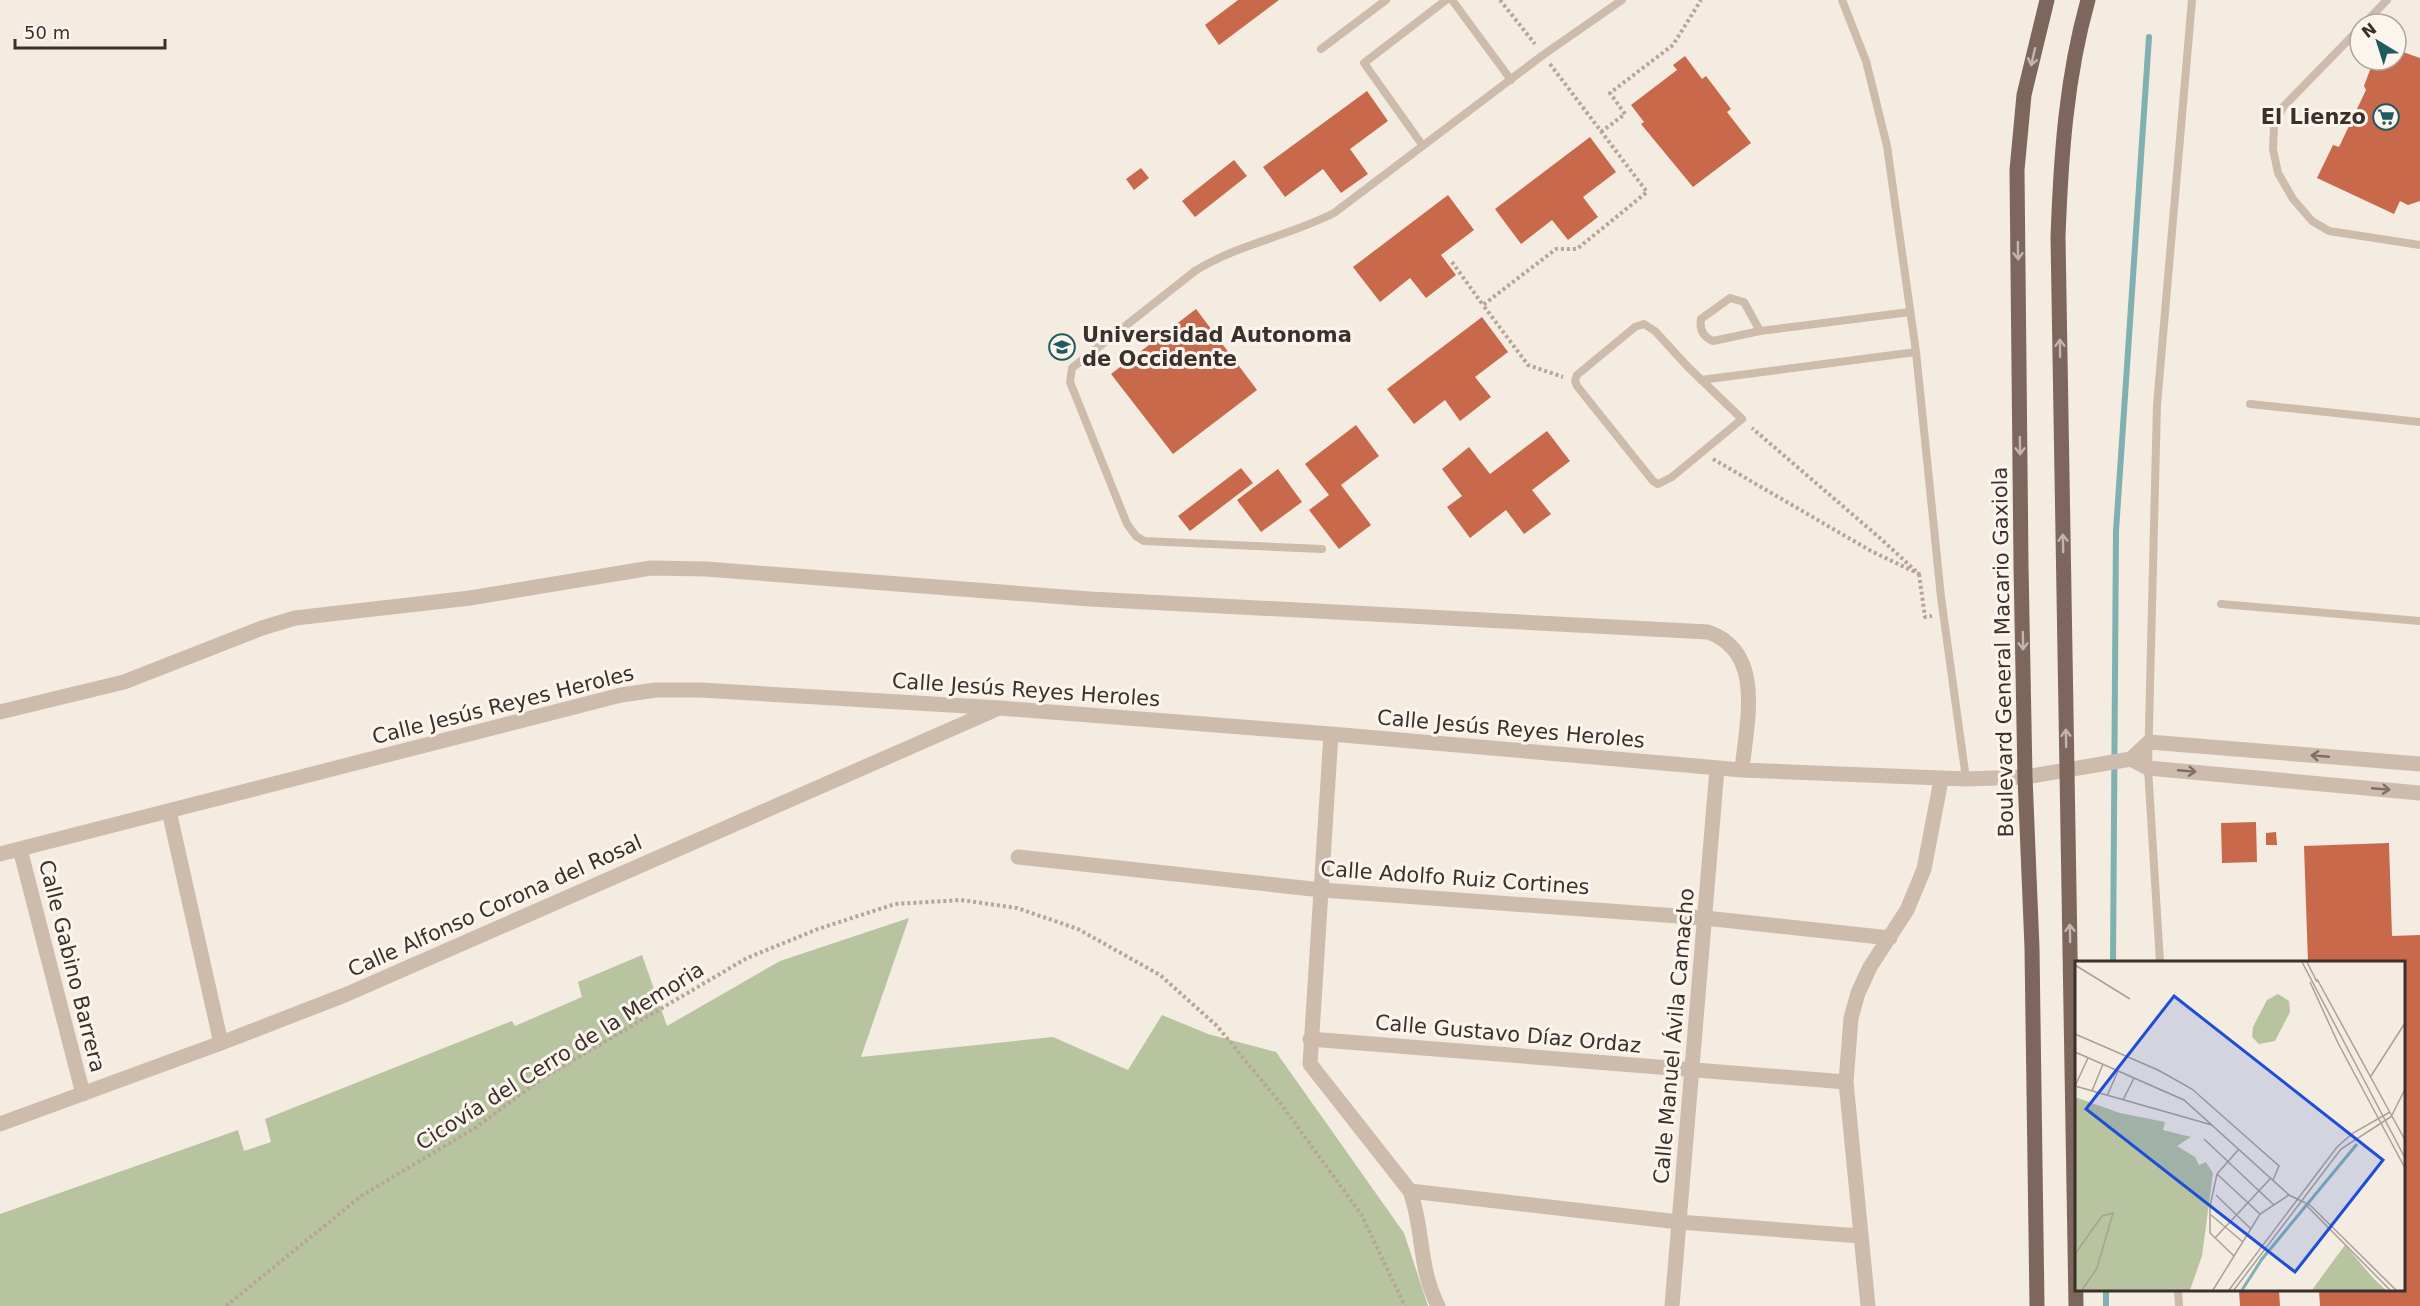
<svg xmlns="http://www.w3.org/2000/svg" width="2420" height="1306" font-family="'DejaVu Sans',sans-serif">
  <rect width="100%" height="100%" fill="#f4ebe1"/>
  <path fill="#b8c4a0" d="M909 918 861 1057 1053 1037 1128 1070 1162 1015 1208 1034 1276 1052 1404 1233 1428 1306H0V1214L238 1130 244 1151 271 1142 265 1119 512 1021 515 1026 582 997 578 982 642 955 667 1026 780 961Z"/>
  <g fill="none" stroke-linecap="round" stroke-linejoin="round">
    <path stroke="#7fb0b2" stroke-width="6" d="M2113 962 2116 531 2149 37
      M2106 1306V1290"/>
  </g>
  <path fill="#c8694b" d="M1238 0H1279L1219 45 1205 25Z
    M2400 51 2420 58V201L2408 205 2400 201 2394 214 2317 178 2333 145 2339 147 2366 90 2364 86 2373 62 2379 60H2396V53Z
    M1685 56 1702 79 1706 76 1731 109 1727 112 1751 143 1693 187 1641 124 1644 122 1631 105 1677 70 1673 65Z
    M1367 91 1388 121 1350 149 1368 174 1341 193 1323 169 1285 197 1263 167Z
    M1590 137 1616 172 1583 197 1598 217 1568 240 1552 220 1521 244 1495 209Z
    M1234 160 1247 176 1195 217 1182 201Z
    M1141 168 1149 178 1134 190 1126 179Z
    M1448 195 1474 230 1441 255 1456 275 1426 298 1410 278 1380 302 1353 267Z
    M1196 309 1257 390 1173 454 1111 374Z
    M1482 317 1508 352 1475 377 1491 397 1460 421 1445 400 1414 424 1387 389Z
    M1356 425 1379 456 1341 485 1371 525 1339 549 1309 510 1329 495 1305 464Z
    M1547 431 1570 461 1532 490 1551 514 1524 534 1506 510 1470 538 1447 507 1462 496 1442 469 1469 447 1490 474Z
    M1241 468 1253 483 1190 531 1178 516Z
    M1278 469 1302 502 1261 532 1237 500Z
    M2256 822 2257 862 2222 863 2221 823Z
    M2276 832 2277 845H2266V833Z
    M2389 843 2392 936 2420 935V1306H2320L2319 1290H2404V962H2308L2304 846Z
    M2239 1290H2279L2280 1306H2240Z"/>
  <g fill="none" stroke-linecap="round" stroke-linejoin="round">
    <path stroke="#b9a596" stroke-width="4" stroke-dasharray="3 3" stroke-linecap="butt" d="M1500 0 1535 44
      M1550 64 1647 192 1577 249H1556L1483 305 1528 365 1563 377
      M1601 132 1625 114 1610 93 1673 45 1701 0
      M1452 262 1483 305
      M1713 459 1871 551 1919 574 1881 539 1752 428
      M1919 574 1925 617 1932 616
      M226 1306 361 1196 475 1128 543 1078 747 958 818 929 895 904 961 900 1017 908 1078 929 1160 975 1217 1026 1281 1104 1361 1214 1405 1306"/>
    <path stroke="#cdbbac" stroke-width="8" d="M1452 0 1511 80
      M1842 0 1866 61 1887 146 1916 352 1941 597 1966 779
      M2364 24 2387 0
      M2360 28 2283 107 2274 126 2273 149 2278 173 2293 199 2312 221 2329 231 2420 245
      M1321 49 1386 0
      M1423 146 1364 63 1446 0
      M1644 324 1655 331 1687 366 1742 419 1672 477 1658 484 1653 481 1577 386 1575 381 1577 375 1635 327Z
      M1760 331 1744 302 1730 298 1701 319C1699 330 1704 337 1713 341L1760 331 1910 312
      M1701 380 1916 352
      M2250 404 2420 422
      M1322 549 1144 541 1136 536 1127 524 1070 382 1072 368 1195 271C1238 244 1289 236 1334 213L1543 55 1622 0
      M2221 604 2420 621
      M2160 962 2148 768 2157 405 2192 0
      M2178 1290 2179 1306"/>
    <path stroke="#cdbbac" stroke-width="15" d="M0 712 124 682 262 628 295 618 470 598 651 568 706 569 1090 599 1708 632C1766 652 1746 724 1742 770
      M1331 734 1310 1064 1410 1191C1424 1230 1418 1266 1438 1306
      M2131 759 2148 768 2420 793
      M169 811 221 1043
      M20 849 83 1094
      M0 854 621 695 656 690H700L1000 708 1331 734 1742 770 1966 779 2025 777 2125 760 2131 759 2149 742 2420 764
      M1018 857 1322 890 1705 918 1890 938
      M1310 1039 1846 1082
      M0 1124 221 1043 345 995 997 709
      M1410 1191 1679 1222 1860 1236
      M1672 1306 1717 769
      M1868 1306 1846 1082 1851 1018 1858 993 1870 967 1907 910 1924 869 1941 780"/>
    <path stroke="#7d675c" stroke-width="15" d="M2037 1306 2032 948 2025 777 2021 565 2017 170 2024 95 2047 0
      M2076 1306 2058 237C2061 156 2066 78 2088 0"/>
  </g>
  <defs><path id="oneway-shaft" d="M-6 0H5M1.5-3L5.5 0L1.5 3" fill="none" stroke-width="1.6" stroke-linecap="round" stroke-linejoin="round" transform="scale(1.5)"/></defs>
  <g stroke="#c2b5ac">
    <use href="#oneway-shaft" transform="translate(2033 57) rotate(103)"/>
    <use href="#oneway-shaft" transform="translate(2018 251) rotate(89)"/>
    <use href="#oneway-shaft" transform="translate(2060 348) rotate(-91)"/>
    <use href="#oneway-shaft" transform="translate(2020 446) rotate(89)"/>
    <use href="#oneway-shaft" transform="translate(2063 543) rotate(-91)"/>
    <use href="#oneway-shaft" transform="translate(2023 641) rotate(89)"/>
    <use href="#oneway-shaft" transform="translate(2066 738) rotate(-91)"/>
    <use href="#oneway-shaft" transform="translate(2070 933) rotate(-91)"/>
  </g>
  <g stroke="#7d6f65">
    <use href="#oneway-shaft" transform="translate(2320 756) rotate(-175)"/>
    <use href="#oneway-shaft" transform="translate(2187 771) rotate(5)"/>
    <use href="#oneway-shaft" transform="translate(2381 789) rotate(5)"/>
  </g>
  <defs>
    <g id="supermarket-ring" transform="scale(1.35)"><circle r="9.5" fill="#fbf5ee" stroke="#1f5a5e" stroke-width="1.5"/><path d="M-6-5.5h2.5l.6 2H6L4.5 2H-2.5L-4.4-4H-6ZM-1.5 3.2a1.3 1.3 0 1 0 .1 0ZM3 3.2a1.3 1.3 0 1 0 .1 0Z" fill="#1f5a5e"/></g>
    <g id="university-ring" transform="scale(1.35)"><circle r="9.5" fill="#fbf5ee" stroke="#1f5a5e" stroke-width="1.5"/><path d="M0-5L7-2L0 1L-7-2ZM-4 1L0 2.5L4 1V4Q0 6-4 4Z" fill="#1f5a5e"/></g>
  </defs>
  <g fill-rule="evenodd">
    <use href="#supermarket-ring" x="2386" y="117"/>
    <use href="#university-ring" x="1062" y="347"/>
  </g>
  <g text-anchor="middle" stroke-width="6" stroke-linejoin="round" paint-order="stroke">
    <g font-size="21" font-weight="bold" fill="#3b302b" stroke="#fbf5ee" text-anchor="end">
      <text x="2366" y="124">El Lienzo</text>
      <text x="1082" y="342" text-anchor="start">Universidad Autonoma<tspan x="1082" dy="24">de Occidente</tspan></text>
    </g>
    <g font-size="21" fill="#3b302b" stroke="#fbf5ee">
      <text transform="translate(2003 652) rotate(-91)" y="7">Boulevard General Macario Gaxiola</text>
      <text transform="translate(1026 690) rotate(4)" y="7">Calle Jesús Reyes Heroles</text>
      <text transform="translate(503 705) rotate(-14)" y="7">Calle Jesús Reyes Heroles</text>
      <text transform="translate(1511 729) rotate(5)" y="7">Calle Jesús Reyes Heroles</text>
      <text transform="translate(1455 878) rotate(4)" y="7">Calle Adolfo Ruiz Cortines</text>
      <text transform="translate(495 906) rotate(-24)" y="7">Calle Alfonso Corona del Rosal</text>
      <text transform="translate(72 966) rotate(76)" y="7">Calle Gabino Barrera</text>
      <text transform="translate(1508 1034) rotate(5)" y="7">Calle Gustavo Díaz Ordaz</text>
      <text transform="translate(1674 1036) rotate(-85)" y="7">Calle Manuel Ávila Camacho</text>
      <text transform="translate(560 1056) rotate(-32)" y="7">Cicovía del Cerro de la Memoria</text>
    </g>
  </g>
  <g transform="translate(2075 961)">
    <rect width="330" height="330" fill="#f4ebe1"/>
    <path d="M203 33 214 40 215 51 200 80 184 83 177 76 178 66 192 39ZM0 136 45 152 90 161 88 169 116 176 102 185 120 196 124 204 131 201 138 212 127 295 115 329H0ZM270 284 299 318 311 329H237Z" fill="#b8c4a0"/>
    <path fill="none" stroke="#7fb0b2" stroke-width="3" d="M167 329 187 298 282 183"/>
    <path fill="none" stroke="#aaa098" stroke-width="1.5" d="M227 1 330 197M232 1 242 21M0 4 55 38M242 18 330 179M235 21 263 82 330 207M0 73 83 109 117 128 204 205 198 219M0 91 109 139 214 234 235 244 321 329M296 115 330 62M0 125 137 164M0 125 13 97M17 130 28 103M32 135 43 110M48 139 59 117M317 154 330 128M129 178 199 244M142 213 135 245V272L159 295M142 213 185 253M142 213 164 188M141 234 176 268M232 245 315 329M136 254 168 281M140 277 195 218M0 293 27 255 38 252 22 307 7 329M138 329 185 253 214 234M154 329 262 186 278 172 315 151M159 329 266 188 317 155"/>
    <path fill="#1d4ed8" fill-opacity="0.15" stroke="#1d4ed8" stroke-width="3" d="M99 35 308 199 220 311 11 148Z"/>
    <rect width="330" height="330" fill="none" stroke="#3b302b" stroke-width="3"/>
  </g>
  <g transform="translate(2378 42) rotate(322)"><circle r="28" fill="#fbf5ee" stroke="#aea6a0" stroke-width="1.5"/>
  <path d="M0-4.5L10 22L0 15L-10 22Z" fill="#1f5a5e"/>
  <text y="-9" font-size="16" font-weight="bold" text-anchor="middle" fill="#3b302b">N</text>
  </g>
  <path d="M15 39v9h150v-9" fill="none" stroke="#3b302b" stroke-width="3"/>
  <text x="24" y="39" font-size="18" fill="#3b302b" stroke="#fbf5ee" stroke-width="4.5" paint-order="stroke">50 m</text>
</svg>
